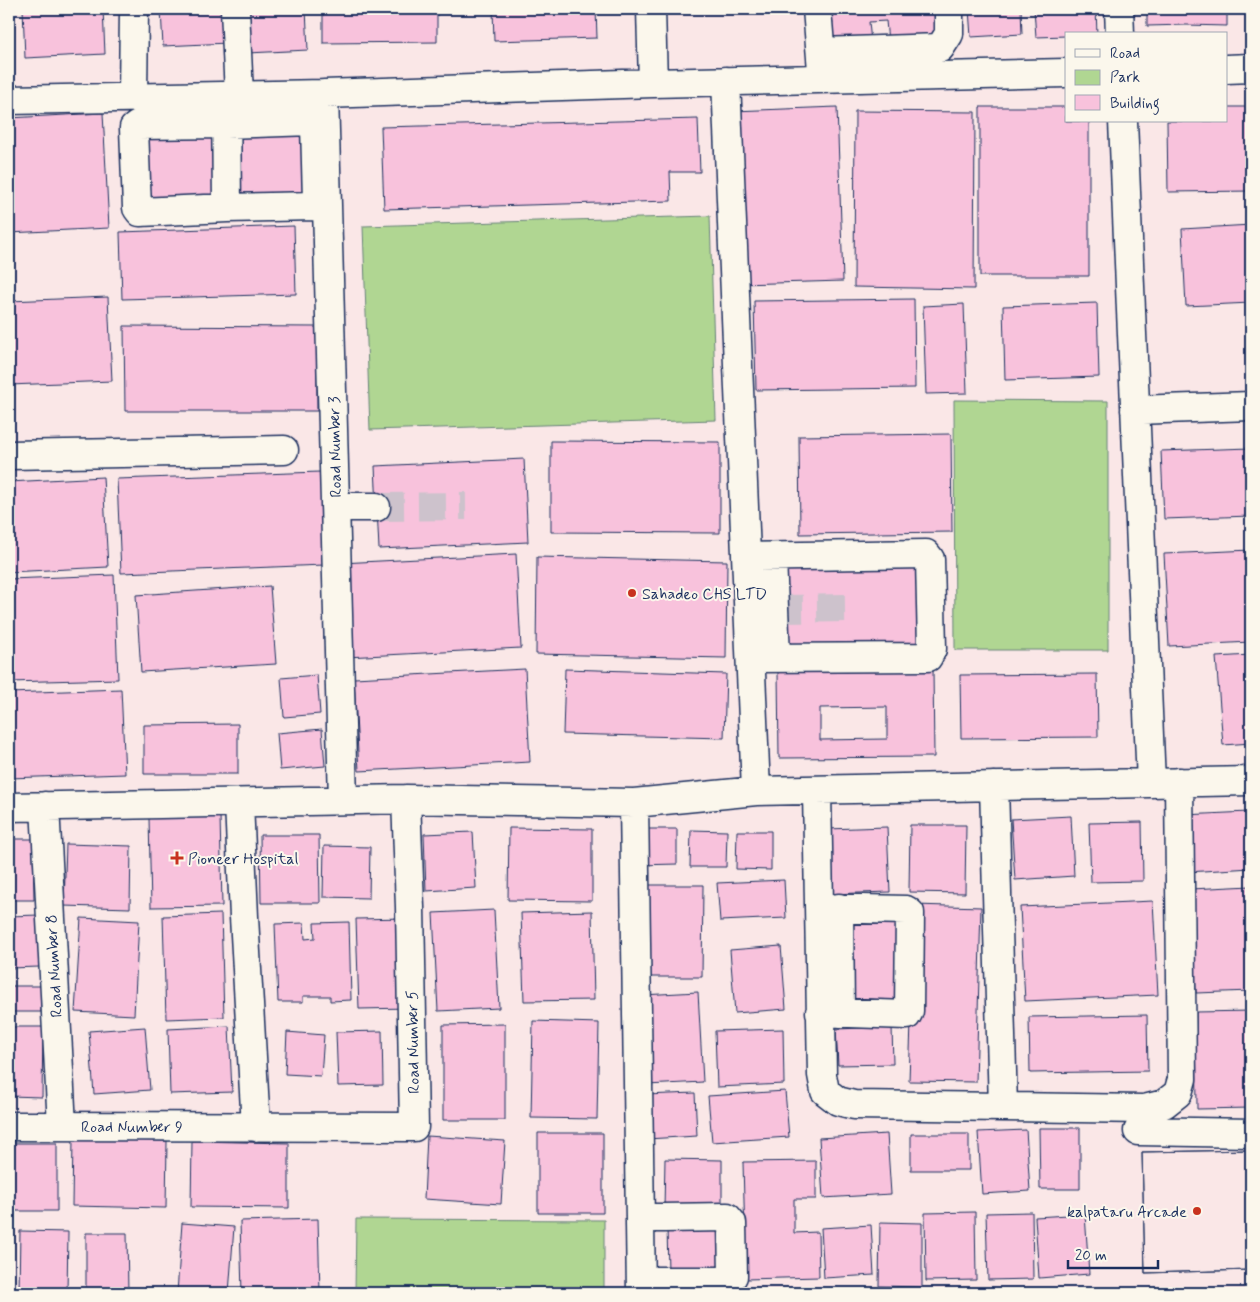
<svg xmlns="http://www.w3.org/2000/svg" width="1260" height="1302" font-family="Mynerve,sans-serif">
  <rect width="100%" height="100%" fill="#fae7e7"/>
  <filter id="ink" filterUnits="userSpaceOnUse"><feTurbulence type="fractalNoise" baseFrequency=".02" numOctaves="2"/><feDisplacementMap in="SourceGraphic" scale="10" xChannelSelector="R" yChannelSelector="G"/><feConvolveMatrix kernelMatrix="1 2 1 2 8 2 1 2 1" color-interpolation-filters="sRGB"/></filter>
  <g filter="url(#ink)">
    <path fill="#b0d692" stroke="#668278" d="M710 216 716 420 370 430 363 226Z
      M954 400 1108 401V650H955Z
      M356 1219 604 1220V1293H355Z"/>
    <path fill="#f8c2dc" stroke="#1b2f5e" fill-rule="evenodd" d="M23 9H103L105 54 25 58Z
      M189 9H226L228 43 163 46 161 10Z
      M246 9H306L308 50 248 53Z
      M323 9H437V42L323 43Z
      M493 9H596L597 38 494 41Z
      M836 9H935L938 37 888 41 886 21 869 22 871 42 828 45 825 12 837 11Z
      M969 9H1021L1022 34 971 37Z
      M1034 9H1096L1097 34H1066V36L1036 37Z
      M1147 9H1227V26L1186 25 1147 26Z
      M837 107 843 281 740 284 733 111Z
      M980 107H1066V121H1089V276H980Z
      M1226 107H1251V191L1168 192 1167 121H1226Z
      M855 111 975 112 974 289 854 287Z
      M103 113 109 228 9 233V118Z
      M698 119 700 172H670L671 201 384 209 381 127Z
      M311 124 313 202 233 204 232 126Z
      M215 126 219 206 139 209 137 128Z
      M1251 225V303L1186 306 1182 229Z
      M294 226 296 294 122 299 120 232Z
      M108 297 112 381 9 385V301Z
      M914 299 915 388 756 390 754 301Z
      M1097 303 1099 377 1005 380 1003 306Z
      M964 304 967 393 926 394 923 306Z
      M124 326 317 327V411H125Z
      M951 434 952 532 800 534 799 436Z
      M551 441 720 442V533L551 532Z
      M1251 448V516L1164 519 1161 451Z
      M524 459 528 542 379 549 375 466Z
      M320 472 324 565 121 573 117 479Z
      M103 477 108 567 9 572V482Z
      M1251 550V642L1169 646 1164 554Z
      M516 554 521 648 346 657 341 563Z
      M537 557 727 561 726 658 536 654Z
      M922 560 925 651H778L774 561Z
      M114 575 118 679 9 682V579Z
      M270 586 276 664 141 672 136 595Z
      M1251 655V743L1223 745 1216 657Z
      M525 669 530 762 359 771 354 678Z
      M565 669 726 674 724 738 563 734Z
      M933 669 934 757 779 758 778 671ZM887 707V739L820 740V708Z
      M1097 674 1098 737 961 738 960 675Z
      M317 675 320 714 284 717 281 678Z
      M121 689 125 774 9 778V693Z
      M238 724V774H144V725Z
      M322 729 325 766 280 770 277 733Z
      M1249 812 1251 868 1187 872 1184 815Z
      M220 816 222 906 151 907 149 818Z
      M1071 816 1074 876 1015 880 1011 819Z
      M1142 822 1143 881 1091 882 1089 823Z
      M910 825H966L965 893 909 892Z
      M887 827 890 892 829 894 827 829Z
      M509 828 592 829V901L508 900Z
      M637 829H677V864L638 865Z
      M691 830 727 831 726 867H690Z
      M737 831H771V870L736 869Z
      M473 832 476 888 426 891 424 834Z
      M260 835H319L320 903H261Z
      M9 839H33L34 900H9Z
      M66 844 131 846 130 908 64 906Z
      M324 846 370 847 369 898 323 897Z
      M784 880 786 918 720 921 717 883Z
      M638 885H703L702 977H637Z
      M1251 886V991L1196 993 1191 889Z
      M1153 901 1158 995 1025 1001 1020 907Z
      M915 905 981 907 976 1082 909 1081Z
      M494 910 499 1008 438 1011 433 913Z
      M592 911 594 1000 524 1001 521 913Z
      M845 912 905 913 906 1010 845 1009Z
      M221 914 224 1017 166 1019 163 916Z
      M39 915V967L9 968V916Z
      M81 918 139 921 134 1015 75 1012Z
      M406 918 409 1008 359 1009 356 919Z
      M349 922 351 1000 330 1001V996H303V1002H278L275 924 304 923 305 939 315 938 314 923Z
      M781 946 786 1009 735 1013 730 950Z
      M9 986H41V1012H9Z
      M698 992 703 1082 647 1085 642 995Z
      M1251 1011V1108L1197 1109 1196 1012Z
      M1147 1015 1148 1071 1030 1073 1029 1017Z
      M533 1021 599 1023 597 1119 531 1118Z
      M505 1024V1120H443V1025Z
      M229 1026 232 1092 170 1094 168 1029Z
      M9 1027H43L42 1097 9 1096Z
      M145 1027 150 1090 94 1094 89 1031Z
      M892 1027 893 1064 838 1065 836 1029Z
      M783 1029 784 1084 717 1087 715 1031Z
      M382 1031 383 1085 338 1086 336 1032Z
      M287 1032 324 1035 321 1076 285 1074Z
      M785 1091 789 1137 712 1142 708 1096Z
      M695 1093 697 1136 647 1139 645 1095Z
      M1039 1128H1080V1189H1040Z
      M1026 1130 1030 1191 982 1194 978 1132Z
      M538 1133H603V1213H538Z
      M887 1134 891 1194 823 1198 819 1138Z
      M911 1134H969V1170H911Z
      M427 1136 505 1141 501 1204 424 1199Z
      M73 1139 167 1141 166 1208 72 1206Z
      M192 1141 289 1143V1208L191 1207Z
      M9 1143H57V1211H9Z
      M1251 1150V1270L1145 1273 1142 1152Z
      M1251 1150V1270L1145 1273 1142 1152Z
      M665 1159 722 1160V1210L664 1209Z
      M816 1161V1199H794V1233L818 1232 819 1277 746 1279 743 1162Z
      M975 1212 976 1280 926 1281 925 1213Z
      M1032 1212 1033 1279 988 1280 986 1213Z
      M1085 1214 1089 1274 1039 1278 1035 1217Z
      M318 1219 320 1293H242L240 1221Z
      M880 1222 922 1223V1287L879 1286Z
      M182 1223 234 1227 229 1293H177Z
      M727 1224 728 1271 668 1272 667 1226Z
      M871 1225 874 1275 824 1278 821 1228Z
      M20 1231 68 1232 67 1293H19Z
      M86 1233H127L128 1293H86Z"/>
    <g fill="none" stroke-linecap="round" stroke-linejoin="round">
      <path stroke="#cdc2cc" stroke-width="28" stroke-dasharray="28 14" stroke-linecap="butt" d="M376 507 466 506
        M775 609 851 608"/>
      <g stroke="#1b2f5e" stroke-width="31">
        <path id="minor" d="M235 9 239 95
          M651 9 653 83
          M817 9 822 70
          M1119 9 1120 34
          M821 52 940 48 949 34V9
          M1226 69 1251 68
          M726 81 756 791
          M324 94 343 800
          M226 96 227 208 314 206 317 201 315 125 311 121 226 124 138 125 134 128 137 208 140 212 227 208
          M133 97 134 9
          M9 100 324 94 653 83 1066 73
          M1123 121 1151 783
          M1135 410 1251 406
          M9 455 284 450
          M335 507H376
          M747 557 926 554 930 559 932 649 928 657 751 658
          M772 557 776 658
          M817 791 822 1075 825 1091 838 1101 854 1105 1003 1107 994 786
          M239 803 244 917 256 1127
          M634 803 641 1293
          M45 806 62 1126
          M9 807 406 799 634 803 756 791 1251 781
          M819 908 906 910 910 913 909 1011 907 1015 820 1012
          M839 908 840 1013
          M1003 1107 1144 1109 1164 1104 1178 1093 1182 1079 1179 782
          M9 1126 414 1127 410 907 406 799
          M1138 1131 1251 1133
          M640 1217 664 1218 727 1217 732 1223 733 1276 728 1281H641"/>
      </g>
      <use href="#minor" stroke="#fbf7ec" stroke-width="28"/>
    </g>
  </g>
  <g fill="#c8321e" stroke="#fbf7ec" stroke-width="2">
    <circle cx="632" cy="593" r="5"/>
    <path d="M174.5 850.5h5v5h5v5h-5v5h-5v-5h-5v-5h5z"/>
    <circle cx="1197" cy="1211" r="5"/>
  </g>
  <g text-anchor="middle" stroke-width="4" stroke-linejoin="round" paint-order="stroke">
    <g font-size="16" fill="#1b2f5e" stroke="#fbf7ec">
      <text transform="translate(334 447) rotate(-91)" y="6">Road Number 3</text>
      <text transform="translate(53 966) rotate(-93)" y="6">Road Number 8</text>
      <text transform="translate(412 1042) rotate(-91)" y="6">Road Number 5</text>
      <text x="132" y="1132">Road Number 9</text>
    </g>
    <g font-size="16" fill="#1b2f5e" stroke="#fbf7ec" text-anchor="start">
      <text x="642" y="599">Sahadeo CHS LTD</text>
      <text x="188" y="864">Pioneer Hospital</text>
      <text x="1187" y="1217" text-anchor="end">kalpataru Arcade</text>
    </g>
  </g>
  <rect width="1260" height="1302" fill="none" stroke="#fbf7ec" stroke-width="30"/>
  <rect x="15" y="15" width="1230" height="1272" fill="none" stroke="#1b2f5e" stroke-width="2" filter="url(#ink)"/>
  <rect x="1065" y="32" width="162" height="90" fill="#fbf7ec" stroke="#a1a7b3"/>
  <rect x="1075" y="49" width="25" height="8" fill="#fbf7ec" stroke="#a1a7b3"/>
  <text x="1110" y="58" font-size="15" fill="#1b2f5e">Road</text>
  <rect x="1075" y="70" width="25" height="15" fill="#b0d692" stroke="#a1a7b3"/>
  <text x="1110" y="82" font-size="15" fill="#1b2f5e">Park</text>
  <rect x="1075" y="95" width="25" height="15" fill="#f8c2dc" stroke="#a1a7b3"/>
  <text x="1110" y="108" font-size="15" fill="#1b2f5e">Building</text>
  <path d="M1068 1260v8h90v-8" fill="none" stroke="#1b2f5e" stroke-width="2.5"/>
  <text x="1075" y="1260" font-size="15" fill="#1b2f5e" stroke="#fbf7ec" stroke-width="4" paint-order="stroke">20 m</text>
</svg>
